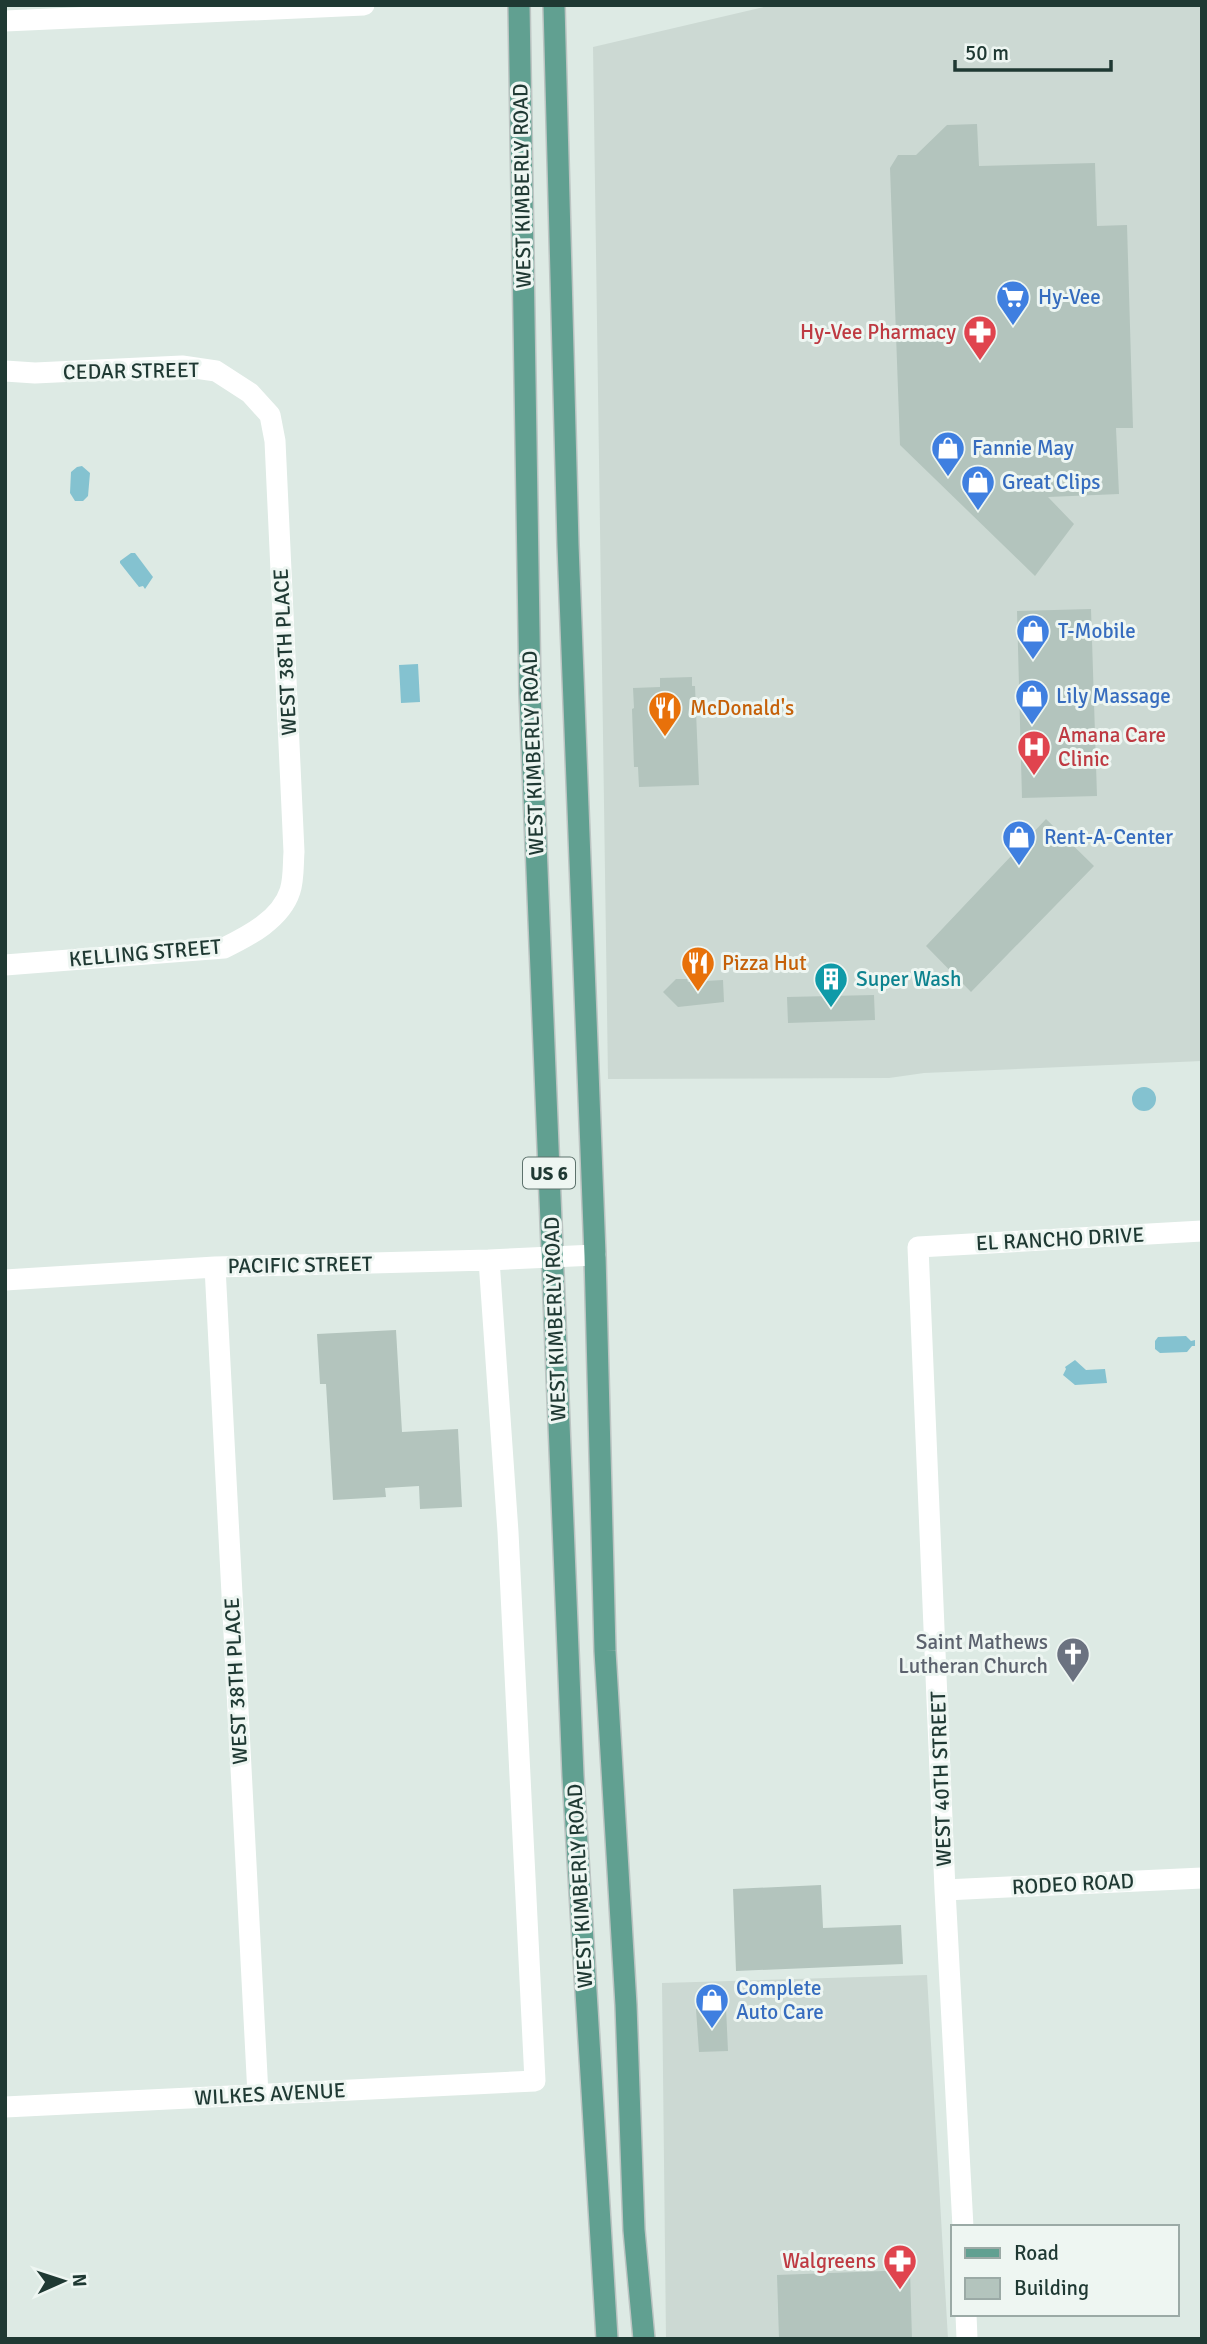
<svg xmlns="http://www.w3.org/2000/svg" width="1207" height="2344" font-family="Signika,sans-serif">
  <rect width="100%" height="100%" fill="#ddeae4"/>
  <path fill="#ccd9d3" d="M772 5H1202V1061L924 1073 889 1078 608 1079 593 47Z
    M927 1975 948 2339H666L662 1983Z"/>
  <path fill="#84c2d0" d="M82 466 90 473 88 496 83 501H75L70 493 71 472 77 467Z
    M131 553H135L153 577 145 589 143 586 139 587 120 563V561Z
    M418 664 420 702 401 703 399 665Z
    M1132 1099a12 12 0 1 1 24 0a12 12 0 1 1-24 0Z
    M1186 1336 1191 1341 1195 1340V1346H1192L1187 1352 1160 1353 1155 1349V1341L1158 1337Z
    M1075 1360 1086 1370 1105 1369 1107 1383 1075 1385 1063 1375 1066 1369 1065 1367Z"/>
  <path fill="#b3c4bd" d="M977 124 979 166 1095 163 1097 226 1127 225 1133 428H1116L1119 494 1048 497 1074 524 1035 576 900 445 890 168 898 155H916L947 125Z
    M1091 609 1097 796 1022 798 1017 611Z
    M692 677V686H695L699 785 639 787 638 767H634L632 709 634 708 633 688 660 687V678Z
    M1046 819 1094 866 971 992 926 946Z
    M676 979H687L688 982 723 980 724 1002 678 1007 663 992Z
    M874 995 875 1020 788 1023 787 997Z
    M396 1330 402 1432 458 1429 462 1507 420 1509 419 1486 385 1488 386 1497 333 1500 326 1384H320L317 1334Z
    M821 1885 823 1928 901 1925 903 1964 736 1971 733 1889Z
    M726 2007 728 2051 699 2052 696 2009Z
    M910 2270 912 2339H779L777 2275Z"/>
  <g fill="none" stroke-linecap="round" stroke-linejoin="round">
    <g stroke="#bcc4c2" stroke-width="24">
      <path id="primary" d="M519 5 530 693 573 1776 607 2339
        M554 5 568 545 595 1255 605 1651 626 2005 634 2230 644 2339"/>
    </g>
    <path stroke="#fff" stroke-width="21" d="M5 21 364 5
      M5 371 35 373 182 366 216 371 250 393 270 415 275 441 294 852C293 864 294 879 290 891 281 919 249 936 224 948L5 965
      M215 1267 258 2095
      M5 1280 215 1267 489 1260 595 1255
      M945 1890 1202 1878
      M5 2107 535 2081 508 1532 489 1260
      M963 2227 945 1890 918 1247 1202 1231
      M966 2314 967 2339"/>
    <use href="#primary" stroke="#61a091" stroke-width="21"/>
  </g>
  <defs>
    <g id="supermarket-pin" transform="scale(1.75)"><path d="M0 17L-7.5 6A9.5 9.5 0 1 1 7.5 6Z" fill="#3f7fe0" stroke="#eef6f2"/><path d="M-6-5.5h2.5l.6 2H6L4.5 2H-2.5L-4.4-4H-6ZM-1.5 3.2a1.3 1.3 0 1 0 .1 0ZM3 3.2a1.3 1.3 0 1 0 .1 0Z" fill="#fff"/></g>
    <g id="pharmacy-pin" transform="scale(1.75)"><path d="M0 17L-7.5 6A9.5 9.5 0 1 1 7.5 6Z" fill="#e0444e" stroke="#eef6f2"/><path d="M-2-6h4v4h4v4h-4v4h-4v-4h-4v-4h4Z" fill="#fff"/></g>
    <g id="shop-pin" transform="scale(1.75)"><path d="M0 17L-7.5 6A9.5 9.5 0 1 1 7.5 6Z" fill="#3f7fe0" stroke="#eef6f2"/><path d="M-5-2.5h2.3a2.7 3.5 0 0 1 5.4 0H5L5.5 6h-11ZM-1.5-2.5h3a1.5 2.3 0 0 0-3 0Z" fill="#fff"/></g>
    <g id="restaurant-pin" transform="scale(1.75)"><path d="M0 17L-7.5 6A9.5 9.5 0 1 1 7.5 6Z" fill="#e8710a" stroke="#eef6f2"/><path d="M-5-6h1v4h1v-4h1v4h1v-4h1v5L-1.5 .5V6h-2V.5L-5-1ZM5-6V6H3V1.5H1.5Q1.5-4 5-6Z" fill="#fff"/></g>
    <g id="hospital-pin" transform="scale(1.75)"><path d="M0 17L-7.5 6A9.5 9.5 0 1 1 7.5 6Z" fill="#e0444e" stroke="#eef6f2"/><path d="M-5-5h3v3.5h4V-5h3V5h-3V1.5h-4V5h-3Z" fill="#fff"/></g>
    <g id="building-pin" transform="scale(1.75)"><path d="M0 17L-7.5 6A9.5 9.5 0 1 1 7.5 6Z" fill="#0f9aa8" stroke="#eef6f2"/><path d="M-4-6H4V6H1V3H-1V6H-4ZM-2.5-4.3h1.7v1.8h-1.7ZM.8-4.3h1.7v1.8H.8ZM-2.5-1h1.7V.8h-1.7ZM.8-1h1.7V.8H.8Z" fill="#fff"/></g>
    <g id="church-pin" transform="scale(1.75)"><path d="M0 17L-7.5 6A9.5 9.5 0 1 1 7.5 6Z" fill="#6b7280" stroke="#eef6f2"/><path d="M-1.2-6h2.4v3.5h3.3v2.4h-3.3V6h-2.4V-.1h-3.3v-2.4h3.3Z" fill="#fff"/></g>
  </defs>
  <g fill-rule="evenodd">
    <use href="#supermarket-pin" x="1013" y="297"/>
    <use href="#pharmacy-pin" x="980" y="332"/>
    <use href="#shop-pin" x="948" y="448"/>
    <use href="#shop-pin" x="978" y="482"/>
    <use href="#shop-pin" x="1033" y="631"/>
    <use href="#shop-pin" x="1032" y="696"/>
    <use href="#restaurant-pin" x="665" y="708"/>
    <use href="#hospital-pin" x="1034" y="747"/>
    <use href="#shop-pin" x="1019" y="837"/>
    <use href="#restaurant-pin" x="698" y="963"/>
    <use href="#building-pin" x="831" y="979"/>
    <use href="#church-pin" x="1073" y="1654"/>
    <use href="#shop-pin" x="712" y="2000"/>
    <use href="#pharmacy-pin" x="900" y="2261"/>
  </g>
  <g text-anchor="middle" stroke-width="6" stroke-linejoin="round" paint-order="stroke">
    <rect fill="#eef6f2" stroke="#5d726c" stroke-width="2" x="523" y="1157.5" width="52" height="31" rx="5"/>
    <g font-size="19" font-weight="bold" fill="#1f3933">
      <text x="549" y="1180">US 6</text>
    </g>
    <g font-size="21" fill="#1f3933" stroke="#eef6f2">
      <text transform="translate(522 186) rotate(-91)" y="7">WEST KIMBERLY ROAD</text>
      <text transform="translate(131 371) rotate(-1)" y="7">CEDAR STREET</text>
      <text transform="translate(285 652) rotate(-93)" y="7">WEST 38TH PLACE</text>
      <text transform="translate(533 753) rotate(-92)" y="7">WEST KIMBERLY ROAD</text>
      <text transform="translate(145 953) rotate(-5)" y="7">KELLING STREET</text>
      <text transform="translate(1060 1239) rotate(-3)" y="7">EL RANCHO DRIVE</text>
      <text transform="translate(300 1265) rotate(-1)" y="7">PACIFIC STREET</text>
      <text transform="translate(555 1319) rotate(-92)" y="7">WEST KIMBERLY ROAD</text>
      <text transform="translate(236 1681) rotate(-93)" y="7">WEST 38TH PLACE</text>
      <text transform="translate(941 1779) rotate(-92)" y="7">WEST 40TH STREET</text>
      <text transform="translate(1073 1884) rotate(-3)" y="7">RODEO ROAD</text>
      <text transform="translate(580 1886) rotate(-93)" y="7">WEST KIMBERLY ROAD</text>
      <text transform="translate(270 2094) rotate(-3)" y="7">WILKES AVENUE</text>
    </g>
    <g font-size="21" fill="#366cbe" stroke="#eef6f2" text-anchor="start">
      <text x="1038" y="304">Hy-Vee</text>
      <text x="972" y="455">Fannie May</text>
      <text x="1002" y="489">Great Clips</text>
      <text x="1058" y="638">T-Mobile</text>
      <text x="1056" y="703">Lily Massage</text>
      <text x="1044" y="844">Rent-A-Center</text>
      <text x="736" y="1995">Complete<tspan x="736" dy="24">Auto Care</tspan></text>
    </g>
    <g font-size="21" fill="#be3a42" stroke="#eef6f2" text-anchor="end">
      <text x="956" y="339">Hy-Vee Pharmacy</text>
      <text x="1058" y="742" text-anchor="start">Amana Care<tspan x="1058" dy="24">Clinic</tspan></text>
      <text x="876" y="2268">Walgreens</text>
    </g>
    <g font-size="21" fill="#c56008" stroke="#eef6f2" text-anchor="start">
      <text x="690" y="715">McDonald's</text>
      <text x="722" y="970">Pizza Hut</text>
    </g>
    <g font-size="21" fill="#0d838f" stroke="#eef6f2" text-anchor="start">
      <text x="856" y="986">Super Wash</text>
    </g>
    <g font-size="21" fill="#5b616d" stroke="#eef6f2" text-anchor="end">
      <text x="1048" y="1649">Saint Mathews<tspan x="1048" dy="24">Lutheran Church</tspan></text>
    </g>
  </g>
  <rect width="1207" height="2344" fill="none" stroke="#1f3933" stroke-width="14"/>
  <rect x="951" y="2225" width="228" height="91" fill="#eef6f2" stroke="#9baaa6" stroke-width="2"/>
  <rect x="965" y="2248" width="35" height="10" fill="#61a091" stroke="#9baaa6" stroke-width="2"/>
  <text x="1014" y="2260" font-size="21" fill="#1f3933">Road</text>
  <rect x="965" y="2278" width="35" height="21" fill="#b3c4bd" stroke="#9baaa6" stroke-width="2"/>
  <text x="1014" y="2295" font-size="21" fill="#1f3933">Building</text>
  <g transform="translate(63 2281) rotate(87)" stroke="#eef6f2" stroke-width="5" paint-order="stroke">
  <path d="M0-5L12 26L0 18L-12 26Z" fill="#1f3933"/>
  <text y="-10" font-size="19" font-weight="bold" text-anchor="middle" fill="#1f3933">N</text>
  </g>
  <path d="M955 60v10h156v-10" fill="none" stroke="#1f3933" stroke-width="3.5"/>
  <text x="965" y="60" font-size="21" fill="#1f3933" stroke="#eef6f2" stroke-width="5" paint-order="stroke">50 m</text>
</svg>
